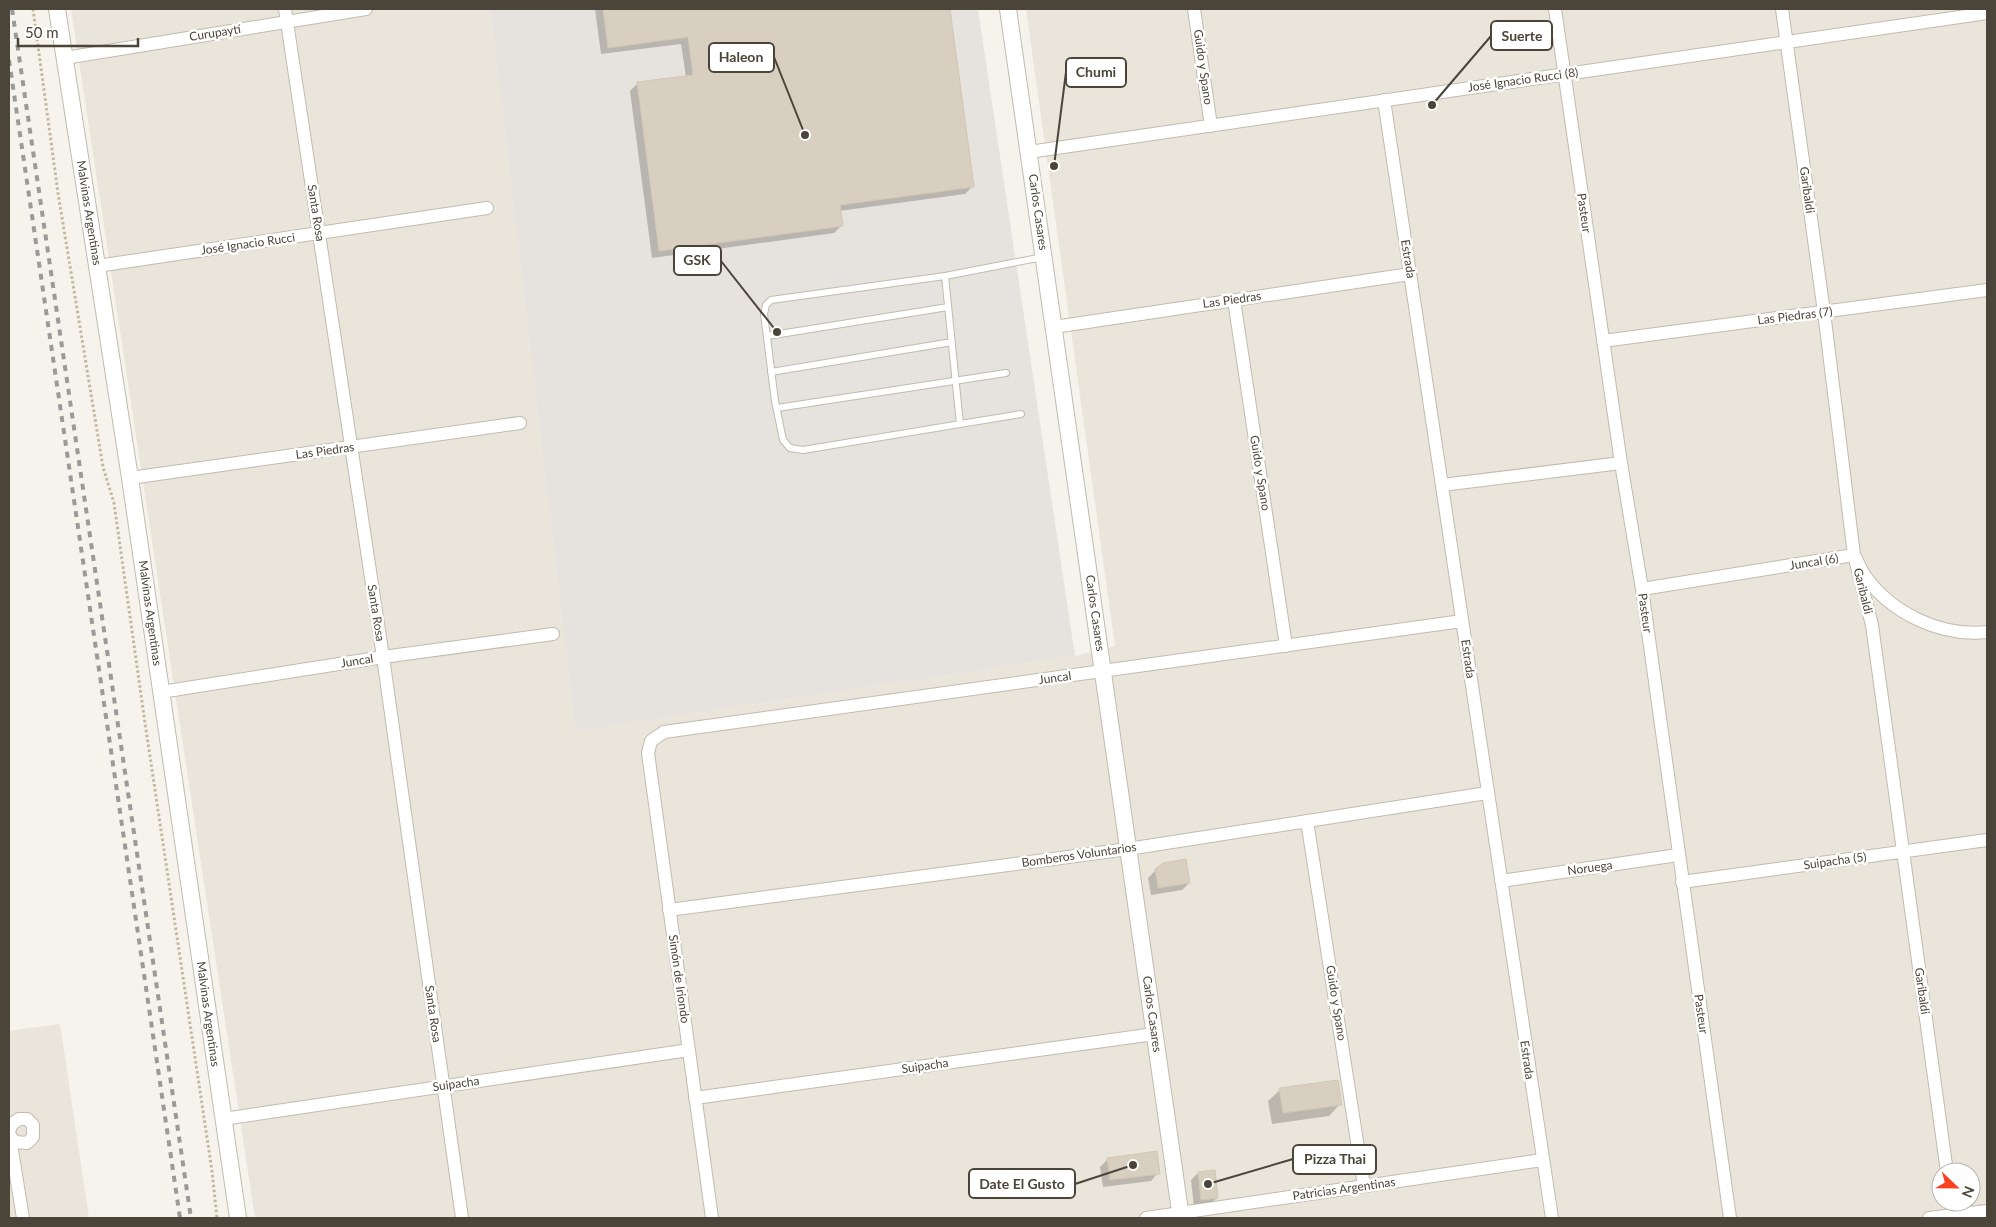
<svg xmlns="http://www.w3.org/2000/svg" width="1996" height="1227" font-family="Lato,sans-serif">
  <rect width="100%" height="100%" fill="#f6f3ec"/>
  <path fill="#eae5da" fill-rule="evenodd" d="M71 9H490L575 731 1075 656 1115 646 1026 9H1987V1218H255ZM1941 1172H1971V1202H1941Z
    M60 1024 89 1218H9V1031Z"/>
  <path fill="#e6e2dd" d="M490 9H978L1075 656 575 731Z"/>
  <path fill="#0003" d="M595 9H949L972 187 965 194 839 211 841 226 834 233 652 258 630 91 638 83 686 77 681 44 601 54Z
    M1156 870 1189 883 1182 890 1151 895 1148 878Z
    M1280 1090 1340 1104 1329 1116 1272 1124 1268 1101Z
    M1108 1159 1158 1173 1151 1181 1103 1187 1100 1167Z
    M1198 1173 1217 1198 1209 1205 1194 1207 1191 1180Z"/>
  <path fill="#d8cfc1" stroke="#d3c7b4" d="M603 9H950L974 187 840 205 843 226 659 251 637 82 693 75 688 37 608 48Z
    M1186 859 1190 883 1158 888 1155 869 1163 863Z
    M1338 1080 1342 1105 1283 1113 1279 1088Z
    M1157 1151 1160 1174 1110 1180 1107 1158Z
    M1215 1170 1218 1198 1201 1200 1198 1172Z"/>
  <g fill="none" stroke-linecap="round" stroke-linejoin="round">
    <g stroke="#c2bbae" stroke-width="8">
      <path id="service" d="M945 276 960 424
        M767 336 948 307
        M771 372 952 342
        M777 408 1006 373
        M1021 414 803 450 790 448 783 440 775 401 764 314 766 305 771 300 945 276 1043 257"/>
    </g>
    <g stroke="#c2bbae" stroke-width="14">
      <path id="minor" d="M285 9 383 657 462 1218
        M1194 9 1211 126
        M1555 9 1621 463 1642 589 1730 1218
        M1782 9 1824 312 1854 555 1872 625 1947 1172
        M65 58 366 9
        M1384 100 1552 1218
        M1029 152 1987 13
        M97 266 487 208
        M1234 300 1286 646
        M1054 327 1410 274
        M1603 341 1987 290
        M130 478 520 423
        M1442 485 1621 463
        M1642 589 1854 555C1858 562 1861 570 1865 576 1892 614 1942 637 1987 632
        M161 692 383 657 553 634
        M1307 821 1364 1186
        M1501 881 1678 855
        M1682 882 1987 840
        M669 910 1128 849 1487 793
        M695 1098 1154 1034
        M223 1119 689 1050
        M10 1136 15 1142 27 1143 33 1137V1125L27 1119H19L12 1124 9 1132 23 1218
        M1951 1202 1953 1215
        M712 1218 648 753 651 741 664 732 1462 621
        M1146 1218 1542 1160
        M1929 1218 1987 1211"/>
    </g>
    <g stroke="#c2bbae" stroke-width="18">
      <path id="tertiary" d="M57 9 130 478 238 1218
        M1008 9 1181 1218"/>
    </g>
    <path stroke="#c4b79f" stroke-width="3" stroke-dasharray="2.5 2.5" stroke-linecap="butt" d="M33 9 58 193 103 467 114 503 145 723 212 1171 217 1218"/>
    <use href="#service" stroke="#fff" stroke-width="6"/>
    <use href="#minor" stroke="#fff" stroke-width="12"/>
    <use href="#tertiary" stroke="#fff" stroke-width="16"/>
    <path stroke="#9a9a9a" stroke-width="4" stroke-dasharray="6 6" stroke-linecap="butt" d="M12 9 191 1218
      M9 60 180 1218"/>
  </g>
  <g text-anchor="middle" stroke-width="5" stroke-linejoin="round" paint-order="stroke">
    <g font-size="12" fill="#4b4439" stroke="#fff">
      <text transform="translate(215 33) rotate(-9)" y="4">Curupaytí</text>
      <text transform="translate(1203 67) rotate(82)" y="4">Guido y Spano</text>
      <text transform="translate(1523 80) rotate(-8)" y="4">José Ignacio Rucci (8)</text>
      <text transform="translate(1807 190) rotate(82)" y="4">Garibaldi</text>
      <text transform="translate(1038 212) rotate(82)" y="4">Carlos Casares</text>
      <text transform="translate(89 213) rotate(81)" y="4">Malvinas Argentinas</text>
      <text transform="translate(316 213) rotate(81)" y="4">Santa Rosa</text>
      <text transform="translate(1584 213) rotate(82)" y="4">Pasteur</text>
      <text transform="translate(248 244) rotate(-8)" y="4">José Ignacio Rucci</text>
      <text transform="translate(1408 259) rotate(81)" y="4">Estrada</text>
      <text transform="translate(1232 300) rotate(-8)" y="4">Las Piedras</text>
      <text transform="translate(1795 316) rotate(-7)" y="4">Las Piedras (7)</text>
      <text transform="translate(325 451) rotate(-8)" y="4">Las Piedras</text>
      <text transform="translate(1260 473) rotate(81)" y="4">Guido y Spano</text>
      <text transform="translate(1814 562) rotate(-9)" y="4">Juncal (6)</text>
      <text transform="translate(1863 591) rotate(76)" y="4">Garibaldi</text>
      <text transform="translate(150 613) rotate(82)" y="4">Malvinas Argentinas</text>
      <text transform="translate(376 613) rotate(81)" y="4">Santa Rosa</text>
      <text transform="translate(1095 613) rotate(82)" y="4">Carlos Casares</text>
      <text transform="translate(1645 613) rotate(82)" y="4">Pasteur</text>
      <text transform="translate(1468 659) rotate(82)" y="4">Estrada</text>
      <text transform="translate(357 661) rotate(-9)" y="4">Juncal</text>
      <text transform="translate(1055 678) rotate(-8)" y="4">Juncal</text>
      <text transform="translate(1079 855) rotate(-8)" y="4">Bomberos Voluntarios</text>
      <text transform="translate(1835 861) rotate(-8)" y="4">Suipacha (5)</text>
      <text transform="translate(1590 868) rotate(-8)" y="4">Noruega</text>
      <text transform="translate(679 979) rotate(82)" y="4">Simón de Iriondo</text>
      <text transform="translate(1922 991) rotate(82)" y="4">Garibaldi</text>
      <text transform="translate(1336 1003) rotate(81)" y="4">Guido y Spano</text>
      <text transform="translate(208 1014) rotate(82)" y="4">Malvinas Argentinas</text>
      <text transform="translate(433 1014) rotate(82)" y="4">Santa Rosa</text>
      <text transform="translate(1152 1014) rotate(82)" y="4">Carlos Casares</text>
      <text transform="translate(1701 1014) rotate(82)" y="4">Pasteur</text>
      <text transform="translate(1527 1060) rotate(82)" y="4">Estrada</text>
      <text transform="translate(925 1066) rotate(-8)" y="4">Suipacha</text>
      <text transform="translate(456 1084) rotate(-8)" y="4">Suipacha</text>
      <text transform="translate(1344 1189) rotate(-8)" y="4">Patricias Argentinas</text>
    </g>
  </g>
  <path fill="none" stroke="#4b4439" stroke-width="2" d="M1432 105L1491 36M805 135L774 57M1054 166L1066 72M777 332L721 261M1208 1184L1293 1159M1133 1165L1075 1184"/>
  <g fill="#4b4439" stroke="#fff" stroke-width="2">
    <circle cx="1432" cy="105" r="5"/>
    <circle cx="805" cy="135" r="5"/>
    <circle cx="1054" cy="166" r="5"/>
    <circle cx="777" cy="332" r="5"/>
    <circle cx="1208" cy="1184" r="5"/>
    <circle cx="1133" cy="1165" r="5"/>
  </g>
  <g fill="#fff" stroke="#4b4439" stroke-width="2">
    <rect x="1491" y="21" width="61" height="29" rx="5"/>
    <rect x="709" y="43" width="65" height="29" rx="5"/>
    <rect x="1066" y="58" width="60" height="29" rx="5"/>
    <rect x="674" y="246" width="47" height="29" rx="5"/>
    <rect x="1293" y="1145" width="83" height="29" rx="5"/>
    <rect x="969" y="1169" width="106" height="29" rx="5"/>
  </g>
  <g font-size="14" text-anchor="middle" font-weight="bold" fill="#4b4439">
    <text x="1522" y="41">Suerte</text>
    <text x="741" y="62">Haleon</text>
    <text x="1096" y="77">Chumi</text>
    <text x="697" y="265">GSK</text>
    <text x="1335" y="1164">Pizza Thai</text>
    <text x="1022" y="1189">Date El Gusto</text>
  </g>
  <rect width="1996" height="1227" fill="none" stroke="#4b4439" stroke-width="20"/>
  <g transform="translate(1956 1187) rotate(112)"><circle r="24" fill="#ffffff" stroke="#b7b4b0"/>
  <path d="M0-4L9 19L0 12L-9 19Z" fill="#fc3f1d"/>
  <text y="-8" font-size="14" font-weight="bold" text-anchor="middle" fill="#4b4439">N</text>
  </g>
  <path d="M18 38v8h120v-8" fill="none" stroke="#4b4439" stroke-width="2.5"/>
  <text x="25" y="38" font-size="15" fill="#4b4439" stroke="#ffffff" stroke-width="4" paint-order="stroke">50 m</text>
</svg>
